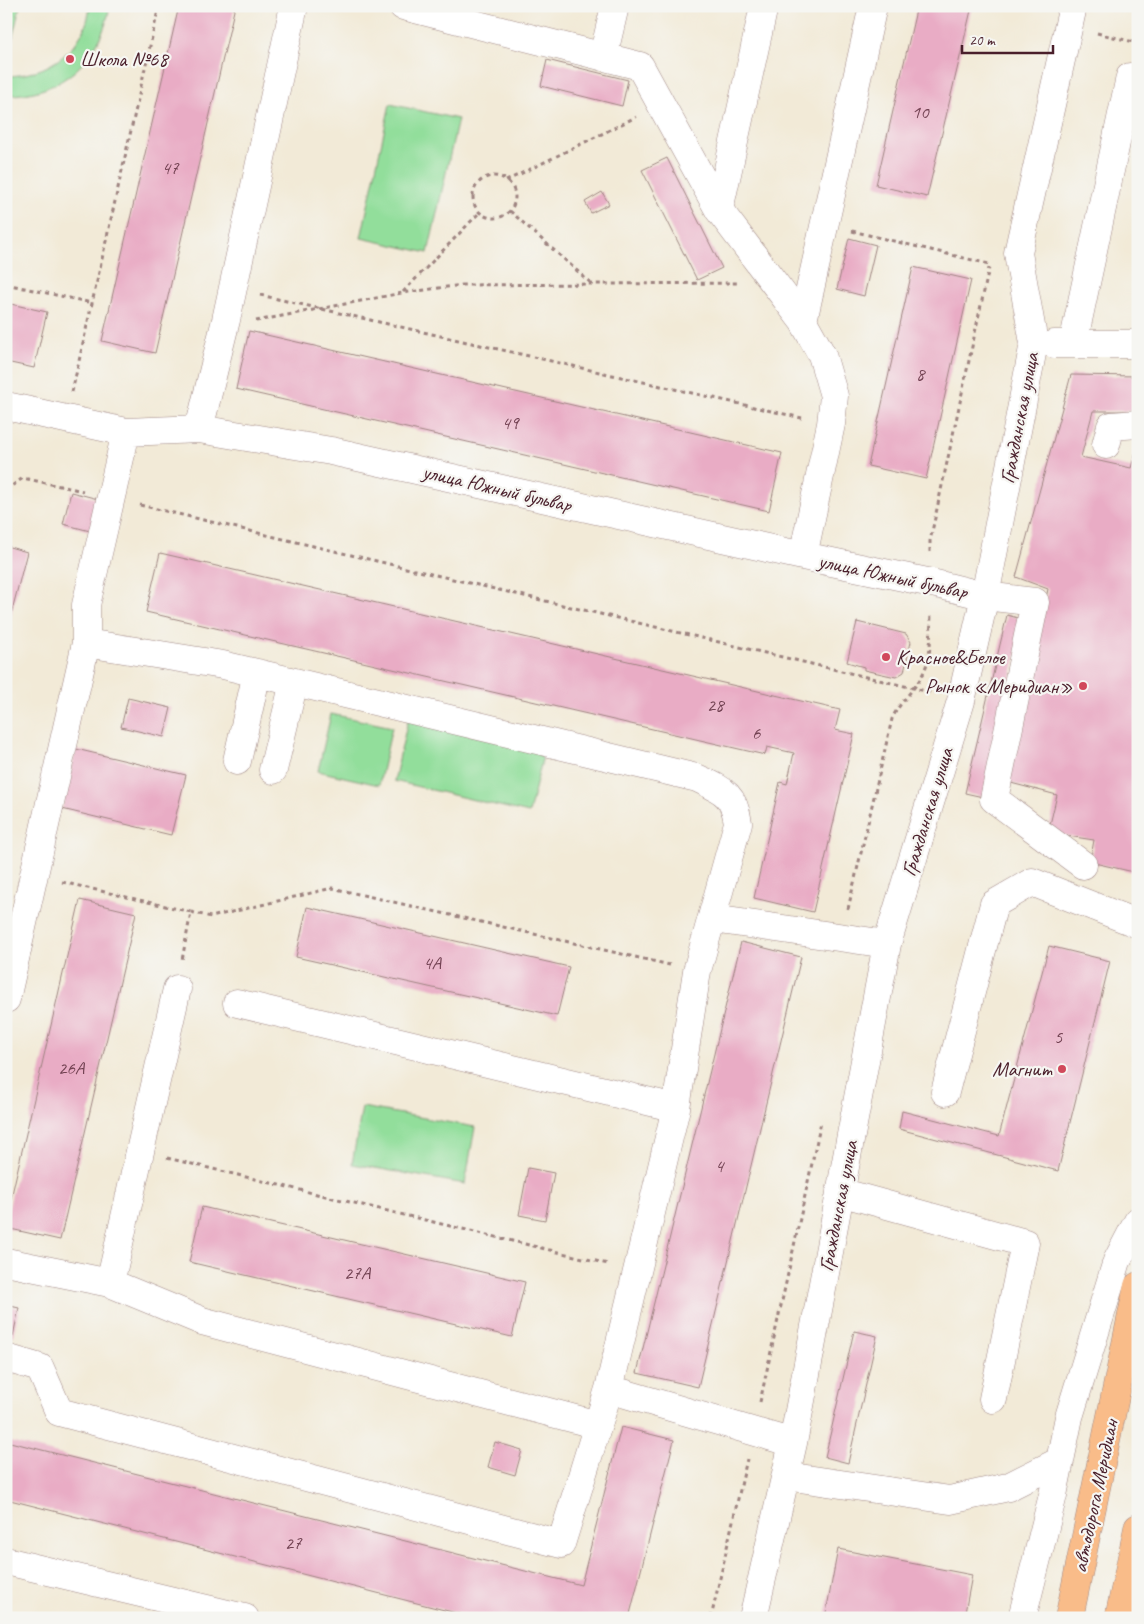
<svg xmlns="http://www.w3.org/2000/svg" width="1144" height="1624" font-family="Caveat,sans-serif">
  <rect width="100%" height="100%" fill="#f6f6f2"/>
  <filter id="ink" filterUnits="userSpaceOnUse"><feTurbulence type="fractalNoise" baseFrequency=".02" numOctaves="2"/><feDisplacementMap in="SourceGraphic" scale="10" xChannelSelector="R" yChannelSelector="G"/><feConvolveMatrix kernelMatrix="1 2 1 2 8 2 1 2 1" color-interpolation-filters="sRGB"/></filter>
  <filter id="wash" filterUnits="userSpaceOnUse"><feTurbulence type="fractalNoise" baseFrequency=".0096" numOctaves="4" result="noise"/><feDisplacementMap in="SourceGraphic" scale="20" xChannelSelector="R" yChannelSelector="G"/><feGaussianBlur stdDeviation="1.12" result="paint"/><feColorMatrix in="noise" values="0 0 0 0 0 0 0 0 0 0 0 0 0 0 0 0 0 1.4 0 .05"/><feComposite in="paint" operator="in"/></filter>
  <g filter="url(#wash)">
    <rect width="100%" height="100%" fill="#f2ead7"/>
    <path fill="#92de9b" stroke="#6e7e63" d="M6 6H20L6 65Z
      M90 6H110C101 59 61 96 6 95V76C47 76 86 49 90 6Z
      M390 104 458 119 428 253 361 238Z
      M331 714 392 727 379 785 318 771Z
      M408 720 544 752 529 813 394 781Z
      M362 1107 475 1127 465 1184 352 1164Z"/>
    <g id="blocks">
      <path fill="#e9acc5" d="M179 6H235L155 353 102 341Z
        M917 6H972L927 197 876 185Z
        M547 60 628 80 622 106 541 86Z
        M667 158 722 268 697 280 642 170Z
        M602 192 609 204 591 213 585 202Z
        M849 238 876 245 864 296 837 289Z
        M913 267 971 280 926 479 868 466Z
        M6 303 47 312 34 368 6 362Z
        M249 331 782 453 769 511 236 389Z
        M1071 375 1138 376V411H1093L1081 457 1131 468 1138 444V873L1090 862 1094 840 1048 833 1057 795 1007 782 1048 589 1016 577Z
        M71 492 98 499 90 531 63 524Z
        M6 546 27 552 7 630H6Z
        M160 553 840 710 835 730 854 734 813 912 754 898 780 782 787 784 794 753 767 747 765 755 146 612Z
        M1007 615 1025 620 983 797 965 793Z
        M857 622 906 634 911 642 904 672 896 677 864 670V667L847 662Z
        M128 698 171 708 164 737 121 727Z
        M76 749 186 775 171 835 62 809Z
        M80 900 136 913 60 1240 6 1228V1220Z
        M307 907 569 967 557 1016 296 957Z
        M741 942 801 957 698 1387 637 1373Z
        M1049 946 1110 961 1058 1171 899 1129 902 1111 999 1136Z
        M528 1168 554 1173 545 1220 519 1215Z
        M202 1207 525 1282 512 1337 189 1262Z
        M6 1305 19 1308 13 1336 6 1335Z
        M854 1331 877 1336 848 1463 825 1457Z
        M621 1427 674 1440 629 1618H476L6 1499V1441L581 1585Z
        M495 1442 522 1450 515 1475 488 1467Z
        M838 1549 972 1575 964 1618H825Z"/>
    </g>
  </g>
  <g filter="url(#ink)">
    <use href="#blocks" fill-opacity="0" stroke="#9e8481" stroke-width="1"/>
    <g fill="none" stroke-linecap="round" stroke-linejoin="round">
      <g stroke="#9e8481" stroke-width="29">
        <path id="minor" d="M403 6 640 66 719 210 803 321 822 355 834 396 831 424 803 556
          M603 57 615 6
          M719 210 764 6
          M803 321 873 6
          M1054 344H1138
          M1073 344 1130 77
          M6 406 126 432 199 429 331 451 803 556 932 583 985 596 1035 602 994 799 1083 865
          M199 429 226 320 294 6
          M1106 445 1111 426 1138 424
          M237 761 257 673
          M273 770 294 682
          M713 919 887 944
          M6 999 86 643V605L126 432
          M237 1003 676 1108
          M945 1092 994 904 1032 882 1138 924
          M840 1192 1025 1243 993 1399
          M6 1262 110 1283 202 1321 598 1425
          M110 1283 177 989
          M6 1358 40 1368 59 1412 561 1544 609 1389 676 1108 697 971 738 823C734 793 722 790 697 778L223 665 86 643
          M609 1389 793 1443
          M786 1476 950 1500 1008 1487 1060 1461
          M6 1561 245 1618
          M753 1618 793 1443 887 944 961 701 985 596 1034 343 1018 253 1073 6
          M1022 1618 1053 1495 1069 1417 1117 1261 1138 1221"/>
      </g>
      <g stroke="#9e8481" stroke-width="29">
        <path id="major" d="M1069 1618 1138 1286
          M1119 1618 1138 1528"/>
      </g>
      <path stroke="#9e8481" stroke-width="3" stroke-dasharray="4 4" stroke-linecap="butt" d="M1097 33 1138 43
        M473 197a21 21 0 1 1 42 0a21 21 0 1 1-42 0Z
        M506 181 636 117
        M510 211 593 285
        M852 231 989 264
        M6 284 92 303
        M403 292 479 213
        M260 295 802 418
        M256 321 402 293 462 285 739 283
        M72 392 159 6
        M6 490 23 478 83 491
        M140 505 934 693
        M930 552V541L989 268
        M62 882 191 912 182 960
        M848 909 892 719C900 700 918 688 925 669 932 653 930 631 931 614
        M191 912 211 917 332 888 670 965
        M167 1158 608 1264
        M760 1402 821 1122
        M711 1618 747 1459"/>
      <use href="#minor" stroke="#fff" stroke-width="28"/>
      <use href="#major" stroke="#f9bc89" stroke-width="28"/>
    </g>
  </g>
  <g fill="#d1495b" stroke="#f6f6f2" stroke-width="2">
    <circle cx="70" cy="59" r="5"/>
    <circle cx="886" cy="657" r="5"/>
    <circle cx="1083" cy="686" r="5"/>
    <circle cx="1062" cy="1069" r="5"/>
  </g>
  <g text-anchor="middle" stroke-width="4.5" stroke-linejoin="round" paint-order="stroke">
    <g font-size="19" fill="#724252">
      <text x="920" y="118">10</text>
      <text x="170" y="174">47</text>
      <text x="920" y="380">8</text>
      <text x="510" y="429">49</text>
      <text x="715" y="711">28</text>
      <text x="756" y="739">6</text>
      <text x="432" y="969">4А</text>
      <text x="1058" y="1043">5</text>
      <text x="71" y="1074">26А</text>
      <text x="719" y="1172">4</text>
      <text x="357" y="1279">27А</text>
      <text x="293" y="1549">27</text>
    </g>
    <g font-size="21" fill="#4a1f2b" stroke="#f6f6f2" text-anchor="start">
      <text x="80" y="66">Школа №68</text>
      <text x="896" y="664">Красное&amp;Белое</text>
      <text x="1073" y="693" text-anchor="end">Рынок «Меридиан»</text>
      <text x="1052" y="1076" text-anchor="end">Магнит</text>
    </g>
    <g font-size="21" fill="#4a1f2b" stroke="#f6f6f2">
      <text transform="translate(1019 418) rotate(-79)" y="7">Гражданская улица</text>
      <text transform="translate(497 488) rotate(13)" y="7">улица Южный бульвар</text>
      <text transform="translate(893 576) rotate(12)" y="7">улица Южный бульвар</text>
      <text transform="translate(927 812) rotate(-73)" y="7">Гражданская улица</text>
      <text transform="translate(838 1206) rotate(-79)" y="7">Гражданская улица</text>
      <text transform="translate(1095 1496) rotate(-78)" y="7">автодорога Меридиан</text>
    </g>
  </g>
  <rect width="1144" height="1624" fill="none" stroke="#f6f6f2" stroke-width="25"/>
  <path d="M962 45v8h91v-8" fill="none" stroke="#4a1f2b" stroke-width="2.5"/>
  <text x="969" y="45" font-size="15" fill="#4a1f2b" stroke="#f6f6f2" stroke-width="4" paint-order="stroke">20 m</text>
</svg>
